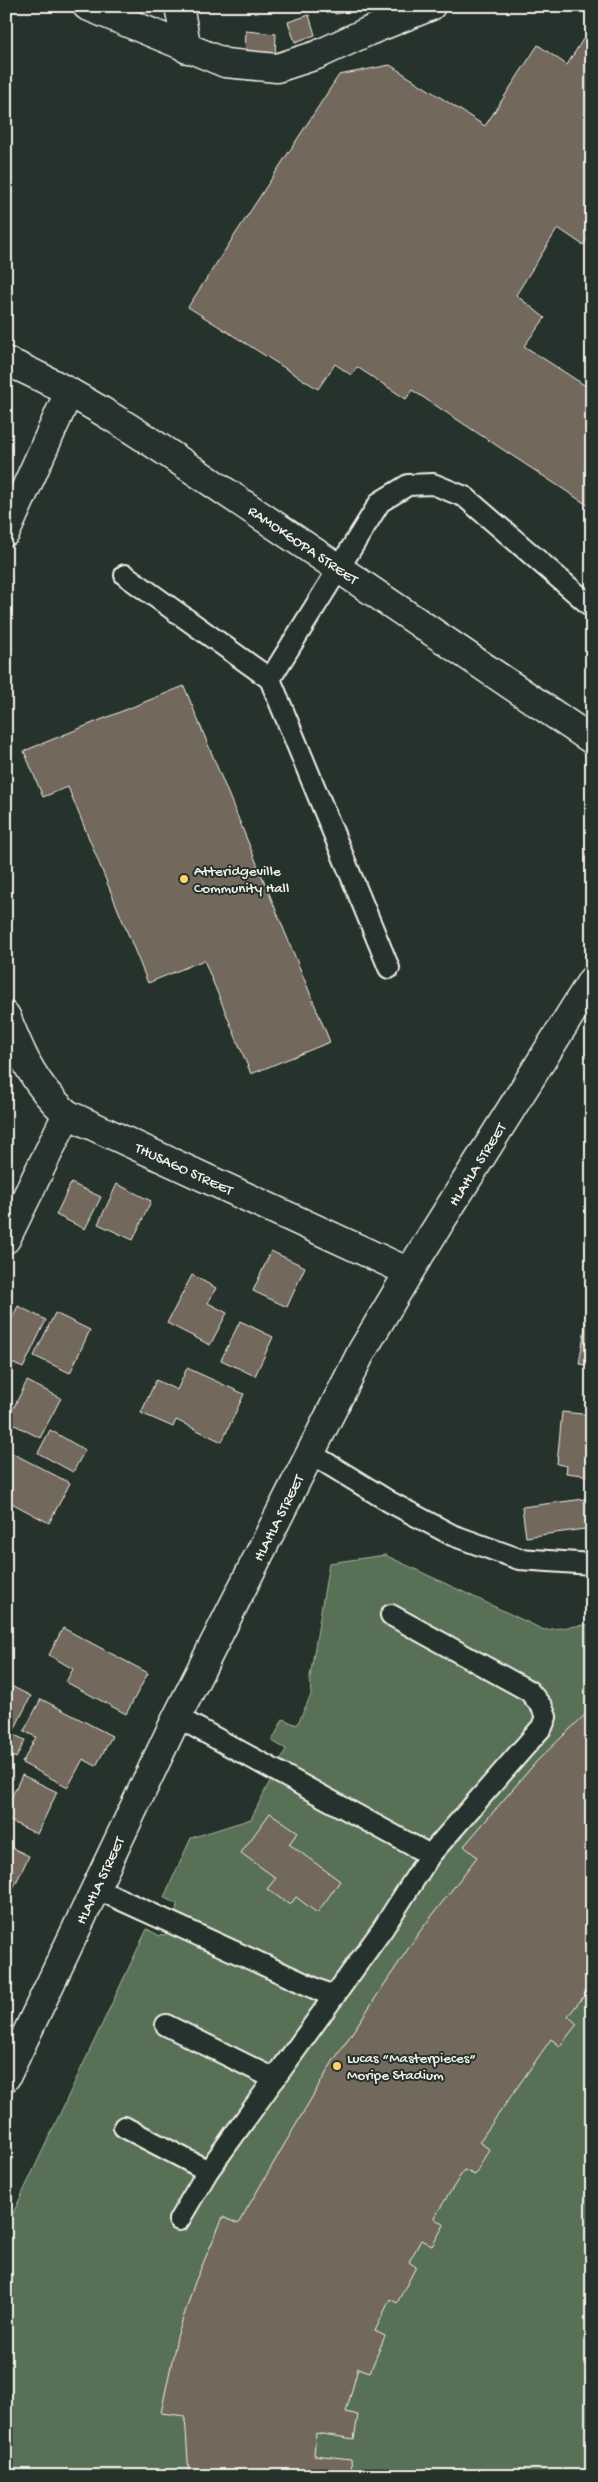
<svg xmlns="http://www.w3.org/2000/svg" width="598" height="2482" font-family="'Gochi Hand',sans-serif">
  <rect width="100%" height="100%" fill="#26332d"/>
  <filter id="ink" filterUnits="userSpaceOnUse"><feTurbulence type="fractalNoise" baseFrequency=".02" numOctaves="2"/><feDisplacementMap in="SourceGraphic" scale="10" xChannelSelector="R" yChannelSelector="G"/><feConvolveMatrix kernelMatrix="1 2 1 2 8 2 1 2 1" color-interpolation-filters="sRGB"/></filter>
  <g filter="url(#ink)">
    <path fill="#587156" stroke="#a6b19f" d="M385 1555 544 1630 592 1624V2476H6V2228L147 1929 160 1936 162 1934 164 1936C170 1925 176 1916 177 1904L164 1897 191 1838 251 1819 286 1749 272 1741 283 1719 297 1725 311 1695 310 1677 329 1563Z"/>
    <path fill="#72675c" stroke="#f4f1e8" d="M333 6H357L358 10 335 14Z
      M309 15 315 35 295 42 288 22Z
      M246 31 276 34 275 57 245 55Z
      M583 39 592 45V232L583 245 558 228 516 295 545 318 524 346 592 390V508L412 390 406 399 357 367 351 375 335 364 318 389 188 307 339 75 390 65 485 126 538 45 567 65Z
      M184 686 330 1042 251 1074 204 960 148 983 68 787 43 797 24 751Z
      M71 1183 101 1197 85 1229 56 1215Z
      M117 1184 151 1201 133 1240 98 1224Z
      M271 1251 305 1267 287 1307 253 1291Z
      M192 1275 216 1288 208 1303 227 1313 210 1345 167 1323Z
      M592 1285V1366L579 1364Z
      M18 1306 46 1320 23 1368 6 1360V1331Z
      M55 1313 90 1330 70 1373 34 1356Z
      M240 1321 273 1337 255 1376 221 1360Z
      M187 1368 244 1394 222 1442 176 1420 173 1427 141 1413 156 1380 177 1390Z
      M27 1381 61 1398 40 1438 7 1421Z
      M562 1412 592 1415 591 1476 566 1473 567 1466 557 1464Z
      M50 1430 85 1450 73 1472 38 1453Z
      M6 1450 70 1483 49 1523 6 1500Z
      M592 1498V1528L526 1537 522 1507Z
      M63 1628 148 1673 126 1714 66 1682 73 1669 49 1655Z
      M9 1685 31 1696 12 1734 25 1740 16 1758 6 1753V1690Z
      M41 1699 112 1736 96 1766 83 1759 68 1787 22 1763 36 1737 24 1731Z
      M592 1708V1986L568 2016 577 2024 560 2046 551 2039 479 2142 489 2149 475 2175 464 2170 434 2218 444 2225 432 2246 421 2240 409 2262 416 2267 397 2303 390 2299 375 2331 385 2336 370 2372 358 2368 346 2412 358 2415 354 2439 316 2433 314 2455 351 2459 352 2476H189L185 2416 161 2413 177 2337 195 2282 223 2217 238 2224 332 2063 418 1934 477 1857 464 1846 537 1761Z
      M22 1775 57 1792 37 1834 6 1819V1809Z
      M270 1813 298 1832 289 1844 340 1881 317 1913 296 1897 290 1905 267 1889 276 1878 241 1853Z
      M6 1845 29 1856 8 1899 6 1898Z"/>
    <g fill="none" stroke-linecap="round" stroke-linejoin="round">
      <g stroke="#f4f1e8" stroke-width="24">
        <path id="lane" d="M125 575 270 679 389 968
          M270 679 380 502 408 485 433 484 465 497 592 607
          M310 1453 390 1502 452 1535 519 1559 592 1564
          M177 1717 430 1855
          M95 1888 334 1997
          M166 2025 275 2079
          M124 2127 208 2171
          M179 2220 208 2171 382 1930 430 1855 542 1727 546 1717 542 1707 529 1691 391 1615"/>
      </g>
      <g stroke="#f4f1e8" stroke-width="31">
        <g id="street">
          <path d="M87 6 225 63 277 68 317 55 369 31 431 6"/>
          <path d="M179 6 187 49"/>
          <path d="M6 532 69 392"/>
          <path id="s1" d="M6 1016C22 1056 34 1085 67 1114L409 1272"/>
          <path d="M6 1239 67 1114"/>
        </g>
      </g>
      <g stroke="#f4f1e8" stroke-width="31">
        <g id="secondary">
          <path id="s2" d="M6 361C91 398 166 452 242 503 359 581 475 661 592 740"/>
          <path id="s3" d="M6 2077 177 1717 362 1351 409 1272 592 980"/>
        </g>
      </g>
      <use href="#lane" stroke="#26332d" stroke-width="20"/>
      <use href="#street" stroke="#26332d" stroke-width="28"/>
      <use href="#secondary" stroke="#26332d" stroke-width="28"/>
    </g>
  </g>
  <g fill="#ffd166" stroke="#26332d" stroke-width="2">
    <circle cx="184" cy="879" r="5"/>
    <circle cx="337" cy="2066" r="5"/>
  </g>
  <g text-anchor="middle" stroke-width="4" stroke-linejoin="round" paint-order="stroke">
    <g font-size="15" fill="#f4f1e8" stroke="#26332d">
      <text dy="5" stroke="none"><textPath href="#s2" startOffset="350">RAMOKGOPA STREET</textPath></text>
      <text dy="5" stroke="none"><textPath href="#s3" startOffset="1028">HLAHLA STREET</textPath></text>
      <text dy="5" stroke="none"><textPath href="#s1" startOffset="246">THUSAGO STREET</textPath></text>
      <text dy="5" stroke="none"><textPath href="#s3" startOffset="622">HLAHLA STREET</textPath></text>
      <text dy="5" stroke="none"><textPath href="#s3" startOffset="218">HLAHLA STREET</textPath></text>
    </g>
    <g font-size="15" fill="#f4f1e8" stroke="#26332d" text-anchor="start">
      <text x="194" y="875">Atteridgeville<tspan x="194" dy="17">Community Hall</tspan></text>
      <text x="347" y="2062">Lucas “Masterpieces”<tspan x="347" dy="17">Moripe Stadium</tspan></text>
    </g>
  </g>
  <rect width="598" height="2482" fill="none" stroke="#26332d" stroke-width="25"/>
  <rect x="12" y="12" width="573" height="2457" fill="none" stroke="#f4f1e8" stroke-width="2" filter="url(#ink)"/>
</svg>
